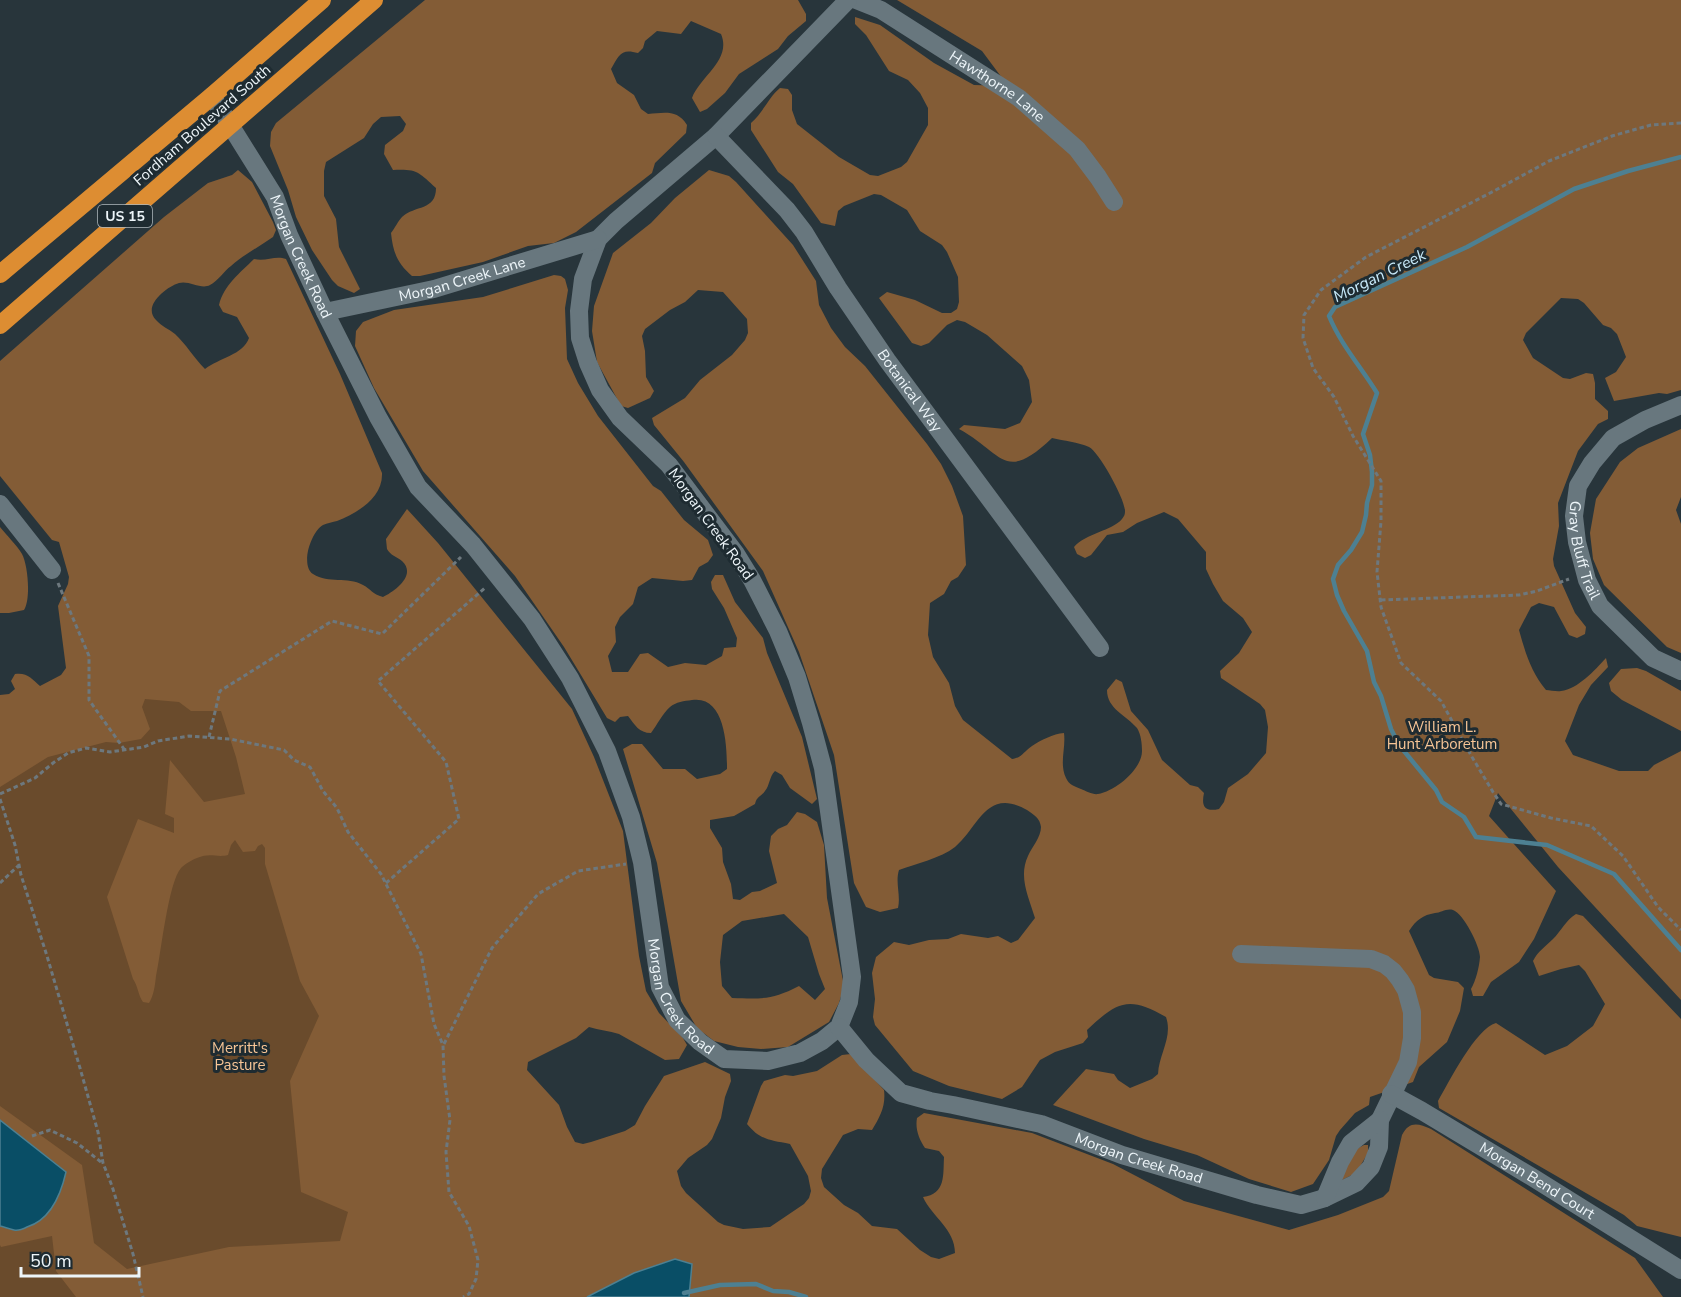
<svg xmlns="http://www.w3.org/2000/svg" width="1681" height="1297" font-family="'Nunito Sans',sans-serif">
  <rect width="100%" height="100%" fill="#28353b"/>
  <path fill="#6a4b2c" d="M304 645 625 1297H0V740Z"/>
  <path fill="#835c36" fill-rule="evenodd" d="M425 0H798L806 14V21L788 36 778 49 739 74 725 93 707 109 700 112 692 98C700 76 732 60 721 34L691 21 681 34 657 31 645 41 643 48 638 53C621 48 619 55 611 69L617 83 634 95 641 109 648 114C664 113 677 109 687 125L686 133 655 163 652 173 576 232 554 243 528 246 483 262 420 276H412C397 263 393 252 391 233 395 228 398 221 402 217 415 205 436 211 436 188 418 172 418 169 393 170L384 154 385 145 403 131 406 124 400 116 381 117 373 124 364 138 326 162 324 171V196L336 219 339 247 360 289 354 293 338 286 332 280 312 250 296 217 288 190 270 146 271 132 276 123Z
    M897 0H1681V390L1667 394 1659 393 1614 401 1605 378 1616 372 1626 357 1617 334 1611 328 1603 325 1584 303 1578 299 1561 298 1526 333 1523 340 1533 358 1563 378 1570 379 1586 373 1593 374 1595 383V399L1608 411V419L1598 424 1578 451 1558 503 1559 526 1553 559 1554 566 1575 613 1586 627 1585 634 1577 638 1569 635 1554 607 1539 603 1531 607 1519 630C1525 652 1531 672 1546 690 1550 690 1557 692 1561 691 1578 689 1595 670 1606 658L1608 667 1591 685 1579 705 1565 741 1573 755 1619 771H1648L1654 765 1681 751V1000L1558 867 1498 793 1489 816 1556 891 1534 939 1519 962 1491 982 1483 996H1473L1471 989C1476 980 1479 968 1480 957 1480 946 1463 913 1453 910 1446 908 1441 913 1435 913 1423 915 1416 920 1409 931L1429 975 1434 978 1458 982 1464 988 1460 1011 1447 1042 1419 1067 1413 1082 1370 1097 1369 1105 1355 1113 1340 1130 1336 1136 1329 1160 1313 1184 1291 1192 1249 1179 1197 1155 1144 1139 1053 1105 1086 1069 1114 1074 1118 1080 1130 1088 1152 1079 1158 1074C1159 1054 1173 1037 1166 1017 1128 995 1117 1002 1087 1030L1088 1037 1083 1043 1055 1052 1040 1060 1022 1087 1002 1099 949 1086 913 1071 875 1025 873 1017 875 999 872 973 876 957 894 942 909 945 929 940 948 939 961 934 988 938 998 936 1011 943 1018 940 1035 918C1029 898 1018 877 1028 856 1032 847 1041 837 1041 827 1040 818 1034 815 1027 810 986 787 979 827 955 847 941 858 915 864 899 870 895 883 901 895 898 908L880 912 866 907 854 883 834 755 799 652 763 571 684 462 654 425 652 418 685 398 700 380 732 355 745 340 748 333 747 319 723 292 698 290 685 302 670 310 645 329 642 336 645 351 646 377 654 391 650 398 628 408 621 406 597 362 592 331 594 306 613 253 651 223 675 198 709 170 729 176 736 182 793 245 816 281 819 305 831 328 845 347 865 366 927 444 941 464 952 486 963 516 966 565 958 577 951 581 944 594 930 603 928 635 933 657 949 683 955 706 963 720 1012 759C1022 758 1024 751 1032 746 1041 740 1053 734 1064 733 1066 749 1059 763 1066 778 1069 785 1074 786 1081 789 1086 791 1093 795 1098 794 1116 791 1142 769 1142 751 1142 744 1141 734 1137 728 1126 715 1107 709 1107 690L1116 679 1122 682 1131 711 1148 730 1162 760 1190 785 1198 787 1204 793C1201 807 1205 812 1219 809L1224 802 1228 788 1248 774 1266 753 1268 727 1265 710 1260 704 1221 678 1220 671 1239 653 1252 632 1243 618 1223 601 1213 584 1206 569V552L1178 519 1164 512 1137 523 1123 532 1107 535 1091 555 1085 558 1077 554 1074 547C1086 533 1112 531 1122 519 1124 516 1125 515 1125 511 1125 499 1099 452 1089 447 1078 442 1064 441 1052 438 1004 484 1003 453 959 429L964 425 1005 429 1020 423 1032 402 1029 380 1022 366 987 335 965 322 957 320 947 325 929 343 921 346 912 343 879 298 887 292 915 300 942 313H951L957 309 959 302 958 277 947 252 942 245 920 231 907 210 881 195 874 194 844 206 838 211 835 226 821 223 793 184 778 172 751 130V123C763 113 768 98 780 88L788 89 792 95V110L797 124 839 157 870 175 878 176 901 167 907 162 928 125V108L920 93 908 80 889 71 866 35 855 24V17L880 25 934 63 974 85 1008 86 982 51Z
    M238 170 252 182 273 222 276 230 273 237C259 247 243 255 231 266 224 271 218 281 210 285 201 290 189 280 179 283 166 287 142 306 156 320 161 326 169 329 175 334 186 344 194 358 205 369 219 358 243 355 249 338L237 317 223 312 219 305C224 285 240 273 254 259 266 262 275 255 286 259L340 374 382 473C383 498 357 513 337 521 333 522 327 523 323 525 311 532 300 565 313 574 329 584 347 576 363 585 371 589 372 594 383 597 395 591 417 575 402 561 397 557 390 555 387 549 387 548 386 540 386 539L407 509 438 543 572 709 594 757 623 831 639 956 646 991 659 1013 683 1038 687 1045 679 1059 665 1060 619 1034C609 1031 599 1030 589 1027L576 1038 528 1062 527 1070 559 1105 567 1127 575 1142 583 1144 591 1142 625 1131 635 1125 645 1106 664 1076 705 1062 730 1074 731 1081 725 1097 721 1118 712 1139 707 1145 688 1158 677 1171 681 1186 686 1193 718 1222 724 1225 743 1229 770 1227 804 1204 809 1198 811 1191 808 1176 790 1144C770 1140 760 1140 747 1124L761 1086 764 1081 785 1075 793 1076 817 1071 842 1055 851 1054 884 1090C886 1106 880 1117 872 1130L858 1129 843 1135 822 1169 821 1178 824 1187 844 1205 858 1213 872 1226 897 1229 920 1250 931 1257 939 1259 955 1253C955 1229 932 1217 923 1197 946 1194 943 1175 944 1157L939 1151 925 1148C919 1139 915 1129 917 1118L924 1113 1032 1133 1113 1164 1184 1201 1289 1230 1338 1215 1383 1197 1389 1191 1402 1135C1409 1121 1418 1123 1431 1129L1635 1258 1663 1297H76L56 1271 52 1236 1 1247 0 1245V1226L16 1231 58 1165 0 1120V1106L82 1165 94 1243 127 1269 229 1247 340 1241 348 1212 301 1192 290 1081 319 1016 300 981 265 864V848L262 844 258 846 255 851 243 852 235 840 231 845 228 855C216 858 211 852 197 858 192 860 185 864 181 868 168 883 161 954 156 976 155 985 154 995 149 1003L143 1002C138 995 138 986 133 979L107 897 138 819 174 833V818L165 814 170 760 204 802 245 794 236 757 221 711H191L179 702 145 699 142 707 150 729 141 739 119 743 106 742 48 757 0 787V695L9 694 15 689 11 681 15 674C27 672 32 679 40 686L61 675 66 668 58 606 68 584 69 577 59 542 52 540 0 476V361L164 217 208 183 232 175Z
    M554 275 561 276 565 279 568 290 565 308 567 359 578 383 598 416 653 486 661 491 684 520 708 540 713 555 708 562 699 567 692 580 683 581 652 578 638 587 633 604 620 617 615 627 616 642 608 656 612 672H628L640 654 648 653 668 667 685 663 706 665 722 656 724 648 736 647 737 638 724 608 712 589 711 582 715 575H723L735 602 763 638 767 653 802 737 817 799 812 804 790 788 782 775 775 771C769 777 770 785 765 791 761 797 757 796 755 804L734 816 710 820V828L722 848 723 862 731 884 733 899 740 900 752 892 760 891 777 883 769 851 771 836 778 829 787 825 797 812 805 814 817 822 824 845 827 898 844 986 839 1003 829 1022 788 1047 761 1049 738 1047 714 1041 697 1028 681 1001 657 863 623 749 632 744H642L663 769H685L697 779 720 774 727 769C727 748 726 695 692 700 684 701 676 702 670 707 663 713 657 725 651 733 639 733 635 725 628 716L620 717 615 722 607 718 564 647 515 576 423 471 374 388 355 346 356 331 363 322 394 310 483 297ZM784 914 808 937 819 974 825 989 815 1000 799 986C772 1000 761 999 732 998L722 986 720 962 723 935 742 921Z
    M1681 429V497L1676 510 1681 524V653L1667 647 1604 585 1593 559 1590 533 1596 499 1620 462 1638 448Z
    M0 527C7 536 16 544 22 554 28 565 31 599 24 610L9 613H0Z
    M1637 668 1646 671 1681 691V731L1622 700 1611 691 1609 683 1621 669Z
    M1576 914 1583 916 1681 1019V1237L1637 1226 1624 1215 1439 1108 1438 1101C1449 1082 1476 1028 1496 1023L1545 1055 1567 1046 1593 1026 1605 1004 1585 971 1579 965 1561 969 1539 976 1533 961C1538 951 1546 946 1553 939 1561 931 1566 920 1576 914Z
    M1364 1145H1368V1153L1356 1173 1342 1180C1343 1158 1345 1155 1364 1145Z"/>
  <path fill="#094e66" stroke="#4d8092" stroke-width="1.5" d="M0 1120 66 1172C61 1194 50 1220 27 1227 23 1229 18 1231 14 1230 9 1229 4 1227 0 1226Z
    M675 1259 692 1264 689 1297H587L634 1273Z"/>
  <g fill="none" stroke-linecap="round" stroke-linejoin="round">
    <path stroke="#4d8092" stroke-width="4.5" d="M1681 157 1628 171 1574 189 1467 247 1335 307 1329 316C1341 345 1361 367 1377 393L1363 434 1370 455 1372 472V485L1367 503 1366 515 1362 532 1351 550 1338 565 1333 579 1337 595 1344 611 1367 651 1374 682 1381 696 1391 729 1399 745 1436 790 1442 802 1464 817 1476 837 1547 845 1614 874 1681 950
      M684 1293 720 1285 756 1284 773 1291 789 1292 806 1297"/>
    <path stroke="#6d787e" stroke-width="3" stroke-dasharray="4.5 3" stroke-linecap="butt" d="M1681 123 1651 125 1612 136 1549 161 1494 191 1366 257 1321 290 1304 315 1303 338 1313 368 1334 397 1353 436 1381 481V521L1377 572 1381 607 1401 663 1441 701 1472 757 1493 792 1501 804 1551 818 1591 826 1623 856 1658 907 1681 930
      M58 583 89 656V700L124 749
      M1381 600 1519 595 1537 591 1569 579
      M209 737 220 691 332 621 382 634 461 557
      M0 794 35 778 53 763 68 753 75 751 86 748 110 752 144 747 158 741 189 736 230 739 284 750 294 760 310 767 323 791 337 808 348 832 381 874 421 954 434 1024 443 1045 444 1076 450 1120 446 1152 449 1192 469 1226 478 1260 476 1279 469 1294 463 1297
      M0 799 15 845 21 875 47 956 80 1068 98 1132 103 1163 112 1186 133 1254 143 1297
      M0 883 18 866
      M386 883 459 819 446 762 378 681 486 587
      M444 1044 492 948 538 894 578 871 626 864
      M32 1136 50 1130 77 1143 101 1162"/>
    <g stroke="#68777e" stroke-width="18">
      <path id="s1" d="M856 0 881 10 1019 98 1077 149 1098 177 1114 202"/>
      <path id="s2" d="M212 96 275 197 289 235 325 312 378 417 418 487 473 545 532 619 570 678 607 751 631 817 642 862 660 987 677 1020 700 1042 724 1059 768 1061 800 1053 822 1041 839 1027 849 1002 852 977 823 768 811 723 797 677 778 631 752 580 736 554 669 465 620 418 600 390 588 363 580 338 579 311 583 279 598 239 616 221 716 136 848 0"/>
      <path id="s3" d="M716 136 787 210 804 232 838 288 887 360 1100 648"/>
      <path id="s4" d="M325 312 434 289 598 239"/>
      <path id="s5" d="M1681 405 1645 420 1613 438 1592 463 1578 486 1574 516 1577 542 1587 580 1600 606 1653 658 1681 671"/>
      <path d="M0 504 52 570"/>
      <path id="s6" d="M839 1027 866 1060 901 1093 930 1101 953 1105 1041 1124 1122 1155 1257 1195 1301 1205 1325 1198 1356 1183 1371 1167 1379 1147 1380 1120 1408 1062 1412 1038V1012L1406 990 1400 980 1393 971 1384 964 1371 959 1241 954"/>
      <path id="s7" d="M1391 1094 1422 1111 1532 1177 1681 1270"/>
      <path d="M1325 1198 1340 1162 1351 1143 1380 1120"/>
    </g>
    <path stroke="#dd8d32" stroke-width="18" d="M0 274 212 96 322 0
      M0 325 374 0"/>
  </g>
  <g text-anchor="middle" stroke-width="6" stroke-linejoin="round" paint-order="stroke">
    <rect fill="#1e2b31" stroke="#afb8bd" stroke-width="1.5" x="98" y="205" width="54" height="22" rx="4.5"/>
    <g font-size="14" font-weight="bold" fill="#edf5f9">
      <text x="125" y="221">US 15</text>
    </g>
    <g font-size="15" fill="#edf5f9" stroke="#1e2b31">
      <text dy="5" stroke="none"><textPath href="#s1" startOffset="166">Hawthorne Lane</textPath></text>
      <text transform="translate(202 125) rotate(-41)" y="5">Fordham Boulevard South</text>
      <text dy="5" stroke="none"><textPath href="#s2" startOffset="184">Morgan Creek Road</textPath></text>
      <text dy="5" stroke="none"><textPath href="#s4" startOffset="141">Morgan Creek Lane</textPath></text>
      <text dy="5" stroke="none"><textPath href="#s3" startOffset="321">Botanical Way</textPath></text>
      <text transform="translate(711 524) rotate(54)" y="5">Morgan Creek Road</text>
      <text dy="5" stroke="none"><textPath href="#s5" startOffset="201">Gray Bluff Trail</textPath></text>
      <text dy="5" stroke="none"><textPath href="#s2" startOffset="1030">Morgan Creek Road</textPath></text>
      <text dy="5" stroke="none"><textPath href="#s6" startOffset="338">Morgan Creek Road</textPath></text>
      <text dy="5" stroke="none"><textPath href="#s7" startOffset="170">Morgan Bend Court</textPath></text>
    </g>
    <g font-size="15" fill="#f7c596" stroke="#1e2b31">
      <text x="1442" y="732">William L.<tspan x="1442" dy="17">Hunt Arboretum</tspan></text>
      <text x="240" y="1053">Merritt's<tspan x="240" dy="17">Pasture</tspan></text>
    </g>
    <g font-size="16" font-style="italic" fill="#c7e9f9" stroke="#1e2b31">
      <text transform="translate(1379 275) rotate(-26)" y="6">Morgan Creek</text>
    </g>
  </g>
  <path d="M21 1267v9h118v-9" fill="none" stroke="#edf5f9" stroke-width="3"/>
  <text x="30" y="1267" font-size="18" fill="#edf5f9" stroke="#1e2b31" stroke-width="4.5" paint-order="stroke">50 m</text>
</svg>
